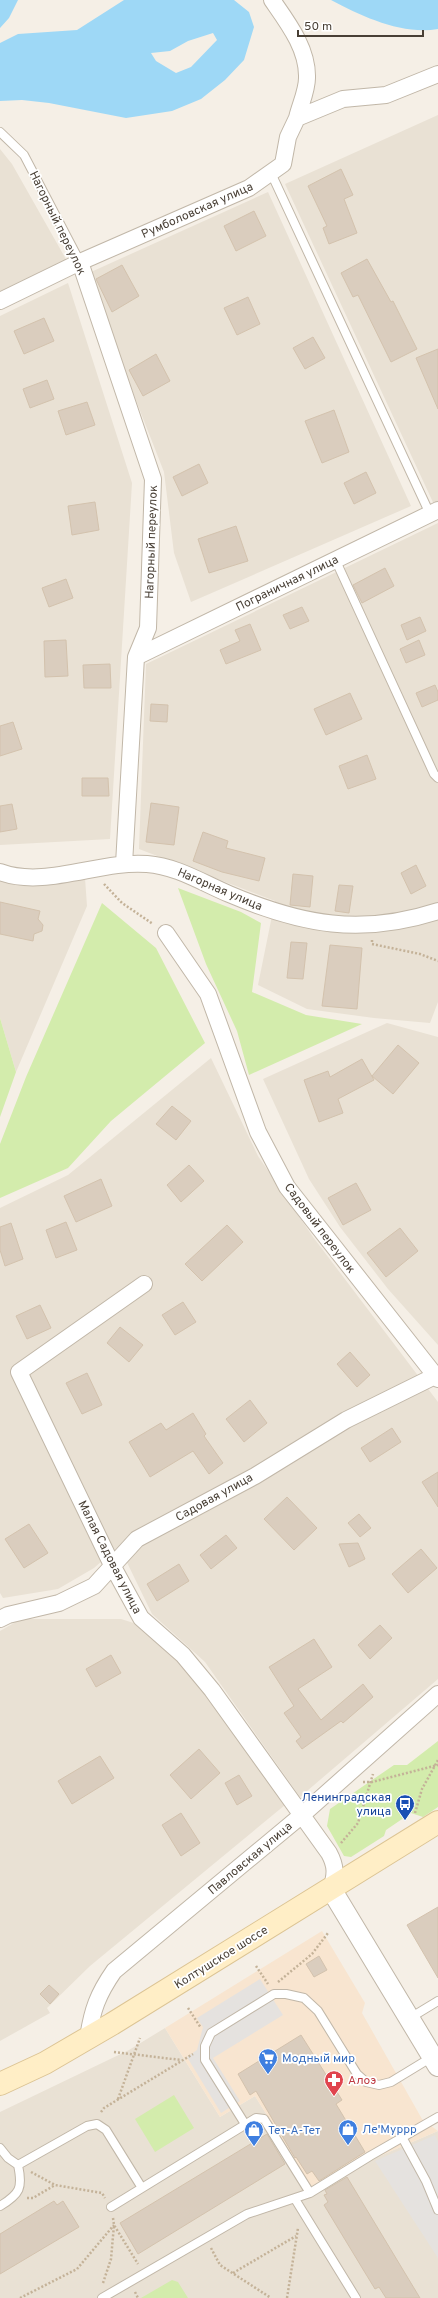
<svg xmlns="http://www.w3.org/2000/svg" width="438" height="2298" font-family="Overpass,sans-serif">
  <rect width="100%" height="100%" fill="#f5efe6"/>
  <path fill="#e9e1d4" d="M438 115V513L285 184Z
    M0 149 12 164 67 261 0 294Z
    M268 192 411 506 191 602 174 553 164 472 96 298 91 272Z
    M68 283 132 483 110 839 0 845V316Z
    M438 523V1002L430 1023 374 1018 307 1009 258 985 275 901 139 849 146 664Z
    M85 878 87 906 16 1072 0 1018V881L55 883Z
    M387 1023 438 1037V1345L388 1289 340 1227 309 1179 263 1079Z
    M211 1058 258 1156 313 1237 438 1402V1679L300 1797 205 1662 152 1614 119 1546 94 1568 58 1589 3 1598 0 1593V1208L68 1175Z
    M21 1619H121L140 1625 176 1659 207 1694 285 1805 90 1966 47 2008 50 2013 0 2041V1631Z
    M165 2028 220 2117 255 2096 316 2194 375 2158 438 2131V2298H0V2112L129 2050Z"/>
  <path fill="#f8e5d0" d="M322 1931 365 2003 362 2013 422 2119 438 2131 375 2158 316 2194 255 2096 220 2117 165 2028Z"/>
  <path fill="#d3ecac" d="M178 888 241 912 261 923 252 992 306 1015 362 1024 249 1075 237 1031 206 964Z
    M102 903 156 948 205 1043 111 1121 68 1168 0 1198V1144L26 1077Z
    M0 1018 16 1072 0 1117Z
    M438 1741V1807L423 1817 411 1813 386 1830 384 1836 351 1857 344 1856 327 1826 330 1809 394 1765H407Z
    M174 2095 194 2128 155 2152 135 2119Z
    M172 2280 178 2282 188 2298H141Z"/>
  <path fill="#e5e2df" d="M260 1979 283 2015 213 2058 240 2101 221 2113 187 2057 197 2050 203 2027 197 2018Z
    M435 2135 438 2142V2258L375 2161Z"/>
  <path fill="#9ed8f6" fill-rule="evenodd" d="M0 0H18L9 18 0 28Z
    M124 0H234L249 12 254 27 244 60 225 80 201 99 172 111 126 118 49 103 22 100 0 101V43L18 34 77 30ZM213 33 217 40 191 67 176 73 156 61 151 53 170 51 188 41Z
    M331 0H438V29C402 35 363 17 331 0Z"/>
  <path fill="#dacdbe" stroke="#d3c2ad" d="M341 169 353 195 344 199 357 233 329 244 323 228 327 226 308 186Z
    M254 211 266 236 236 251 224 226Z
    M367 259 391 302 393 301 417 349 391 362 358 295 353 297 341 273Z
    M122 265 139 296 112 312 96 279Z
    M248 297 260 324 237 335 224 308Z
    M44 318 54 341 24 354 14 331Z
    M313 337 325 358 305 369 293 348Z
    M438 349V409L416 358Z
    M156 354 170 381 143 396 129 370Z
    M47 380 54 399 30 408 23 389Z
    M87 402 95 425 66 435 58 411Z
    M334 410 349 452 322 463 305 421Z
    M199 464 208 483 182 496 173 477Z
    M366 472 376 493 354 504 344 483Z
    M95 502 99 530 72 535 68 506Z
    M236 526 248 561 209 573 198 539Z
    M385 568 394 586 362 603 353 585Z
    M66 579 73 598 49 607 42 588Z
    M302 607 309 621 290 629 283 615Z
    M420 617 426 631 407 640 401 625Z
    M250 624 261 650 226 664 220 650 240 641 235 630Z
    M66 640 68 676 45 677 44 641Z
    M419 640 425 655 406 663 400 649Z
    M110 664 111 688H84L83 665Z
    M435 685 438 692V700L422 707 416 693Z
    M350 693 362 719 326 735 314 709Z
    M151 704 168 705 167 722 150 721Z
    M13 722 22 749 0 756V726Z
    M367 755 376 779 348 789 339 766Z
    M82 778H108L109 796H82Z
    M151 803 179 807 174 845 146 842Z
    M12 804 17 829 0 832V806Z
    M203 832 228 841 226 848 265 858 259 881 222 872 193 861Z
    M416 865 426 886 411 894 401 873Z
    M293 874 313 876 310 907 290 905Z
    M339 885 353 886 349 913 335 911Z
    M0 902 40 911 38 919 43 925 42 931 34 934 33 941 0 934Z
    M291 942 307 943 303 979 287 978Z
    M330 945 362 948 357 1009 322 1006Z
    M398 1045 419 1063 393 1094 372 1076Z
    M362 1059 374 1080 338 1099 343 1113 319 1122 304 1080 328 1071 330 1077Z
    M172 1106 191 1121 176 1140 156 1124Z
    M189 1165 204 1181 181 1202 167 1185Z
    M101 1179 112 1206 76 1222 64 1196Z
    M356 1183 371 1210 343 1225 328 1198Z
    M66 1222 77 1250 56 1258 46 1230Z
    M11 1223 23 1259 5 1266 0 1250V1227Z
    M227 1225 243 1242 202 1281 185 1264Z
    M400 1228 418 1251 386 1277 367 1253Z
    M183 1302 196 1322 175 1335 162 1315Z
    M40 1305 51 1328 27 1339 16 1316Z
    M120 1327 143 1345 129 1362 107 1343Z
    M350 1352 370 1375 357 1387 337 1364Z
    M87 1373 102 1405 82 1414 66 1383Z
    M250 1400 267 1423 244 1442 226 1419Z
    M193 1413 206 1434 204 1436 223 1463 209 1474 193 1451 150 1477 129 1442 161 1423 166 1430Z
    M392 1428 401 1442 370 1462 361 1448Z
    M438 1472V1507L422 1482Z
    M287 1497 317 1528 294 1550 264 1519Z
    M359 1514 371 1528 360 1537 348 1523Z
    M29 1524 48 1553 24 1568 5 1539Z
    M226 1535 237 1548 211 1569 200 1555Z
    M358 1543 365 1559 349 1567 339 1544Z
    M421 1549 437 1568 408 1593 392 1574Z
    M179 1564 189 1581 157 1601 147 1584Z
    M380 1625 392 1638 370 1659 358 1645Z
    M314 1639 332 1667 298 1689 321 1720 363 1684 373 1697 343 1723 341 1721 302 1749 296 1741 301 1737 284 1713 294 1706 269 1667Z
    M111 1655 121 1673 96 1687 86 1669Z
    M199 1749 220 1773 191 1799 170 1775Z
    M100 1756 114 1778 72 1804 58 1781Z
    M239 1775 252 1796 237 1805 225 1783Z
    M181 1813 200 1843 181 1856 162 1825Z
    M438 1907V1978L407 1925Z
    M319 1956 327 1970 314 1977 306 1964Z
    M49 1985 59 1994 50 2004 40 1994Z
    M301 2035 342 2100 336 2104 365 2152 319 2181 312 2171 307 2174 296 2157 295 2158 256 2091 250 2095 238 2074Z
    M267 2134 285 2164 138 2254 120 2223Z
    M347 2177 420 2298H386L379 2287 375 2289 364 2271 324 2205 328 2202 324 2195 327 2194 325 2190Z
    M54 2201 57 2205 63 2201 79 2227 0 2274V2234Z"/>
  <g fill="none" stroke-linecap="round" stroke-linejoin="round">
    <g stroke="#c1b7a8" stroke-width="10">
      <path id="service" d="M0 132 24 155 80 262
        M271 173 430 514
        M335 559 434 774 438 778
        M410 2018 438 2001
        M245 2124 205 2060V2046L211 2033 274 1994H286L304 1998 318 2011 357 2074 366 2082 379 2085 391 2082 432 2057
        M402 2137 426 2181 438 2210
        M0 2148 8 2158 18 2165C23 2188 20 2194 0 2206
        M18 2165 87 2126 97 2124 106 2130 142 2188
        M295 2199 356 2298
        M111 2207 256 2118 264 2119 310 2193
        M102 2298 247 2214 310 2193 370 2156 438 2117"/>
    </g>
    <g stroke="#c1b7a8" stroke-width="18">
      <path id="minor" d="M272 0C288 23 308 49 307 78 307 91 300 105 297 118
        M80 262 153 479 148 628 136 657 124 864
        M0 301 80 262 249 188 283 164 288 137 297 118 343 99 386 95 438 74
        M136 657 438 510
        M0 872C45 889 101 860 147 864 176 866 203 883 229 894 302 925 361 936 438 911
        M166 933 208 994 258 1132 287 1187 438 1379
        M144 1284 19 1372 112 1565 141 1618 183 1655 212 1690 329 1853C336 1866 336 1874 331 1889
        M0 1619 8 1615 59 1603 94 1586 137 1539 255 1476 346 1420 435 1376
        M88 2038C92 2010 98 1994 114 1971L302 1815 438 1694"/>
    </g>
    <g stroke="#c1b7a8" stroke-width="22">
      <path id="tertiary" d="M331 1889 438 2066"/>
    </g>
    <g stroke="#dcc494" stroke-width="24">
      <path id="secondary" d="M0 2084 45 2063 112 2024 438 1822"/>
    </g>
    <path stroke="#c4b298" stroke-width="2.5" stroke-dasharray="2 2" stroke-linecap="butt" d="M104 884 122 903 153 924
      M372 940V944L420 954 438 961
      M363 1782H372L438 1765
      M415 1813 422 1789 438 1760
      M341 1843 358 1823 373 1774
      M256 1966 268 1984
      M278 1982 312 1954 328 1933
      M188 2008 201 2028
      M114 2052 181 2060
      M118 2099 140 2038
      M101 2112 104 2108 193 2054
      M31 2172 55 2185 102 2193 105 2198
      M27 2198H33L55 2185
      M113 2218 114 2225 138 2264
      M211 2248 220 2265 271 2298
      M233 2273 296 2236
      M103 2283 111 2259 114 2225
      M135 2292 138 2298
      M20 2298 77 2269 114 2225
      M287 2298 298 2228"/>
    <use href="#service" stroke="#fff" stroke-width="8"/>
    <use href="#minor" stroke="#fff" stroke-width="16"/>
    <use href="#tertiary" stroke="#fff" stroke-width="20"/>
    <use href="#secondary" stroke="#ffeec6" stroke-width="22"/>
  </g>
  <defs>
    <g id="bus-pin" transform="scale(1)"><path d="M0 17L-7.5 6A9.5 9.5 0 1 1 7.5 6Z" fill="#1a4fb4" stroke="#fff"/><path d="M-5-6H5V4H4V6H2V4H-2V6H-4V4H-5ZM-3.5-4V0h7V-4ZM-3.5 1.2v1.5H-2V1.2ZM2 1.2v1.5H3.5V1.2Z" fill="#fff"/></g>
    <g id="supermarket-pin" transform="scale(1)"><path d="M0 17L-7.5 6A9.5 9.5 0 1 1 7.5 6Z" fill="#3f7fe0" stroke="#fff"/><path d="M-6-5.5h2.5l.6 2H6L4.5 2H-2.5L-4.4-4H-6ZM-1.5 3.2a1.3 1.3 0 1 0 .1 0ZM3 3.2a1.3 1.3 0 1 0 .1 0Z" fill="#fff"/></g>
    <g id="pharmacy-pin" transform="scale(1)"><path d="M0 17L-7.5 6A9.5 9.5 0 1 1 7.5 6Z" fill="#e0444e" stroke="#fff"/><path d="M-2-6h4v4h4v4h-4v4h-4v-4h-4v-4h4Z" fill="#fff"/></g>
    <g id="shop-pin" transform="scale(1)"><path d="M0 17L-7.5 6A9.5 9.5 0 1 1 7.5 6Z" fill="#3f7fe0" stroke="#fff"/><path d="M-5-2.5h2.3a2.7 3.5 0 0 1 5.4 0H5L5.5 6h-11ZM-1.5-2.5h3a1.5 2.3 0 0 0-3 0Z" fill="#fff"/></g>
  </defs>
  <g fill-rule="evenodd">
    <use href="#bus-pin" x="405" y="1804"/>
    <use href="#supermarket-pin" x="268" y="2058"/>
    <use href="#pharmacy-pin" x="334" y="2080"/>
    <use href="#shop-pin" x="348" y="2129"/>
    <use href="#shop-pin" x="254" y="2130"/>
  </g>
  <g text-anchor="middle" stroke-width="3.5" stroke-linejoin="round" paint-order="stroke">
    <g font-size="12" fill="#483f35" stroke="#fff">
      <text transform="translate(197 210) rotate(-24)" y="4">Румболовская улица</text>
      <text transform="translate(58 223) rotate(64)" y="4">Нагорный переулок</text>
      <text transform="translate(151 542) rotate(-88)" y="4">Нагорный переулок</text>
      <text transform="translate(287 583) rotate(-26)" y="4">Пограничная улица</text>
      <text transform="translate(220 889) rotate(23)" y="4">Нагорная улица</text>
      <text transform="translate(320 1228) rotate(53)" y="4">Садовый переулок</text>
      <text transform="translate(214 1497) rotate(-29)" y="4">Садовая улица</text>
      <text transform="translate(110 1557) rotate(63)" y="4">Малая Садовая улица</text>
      <text transform="translate(250 1858) rotate(-40)" y="4">Павловская улица</text>
      <text transform="translate(221 1957) rotate(-32)" y="4">Колтушское шоссе</text>
    </g>
    <g font-size="12" fill="#164399" stroke="#fff" text-anchor="end">
      <text x="391" y="1801">Ленинградская<tspan x="391" dy="14">улица</tspan></text>
    </g>
    <g font-size="12" fill="#366cbe" stroke="#fff" text-anchor="start">
      <text x="282" y="2062">Модный мир</text>
      <text x="362" y="2133">Ле'Муррр</text>
      <text x="268" y="2134">Тет-А-Тет</text>
    </g>
    <g font-size="12" fill="#be3a42" stroke="#fff" text-anchor="start">
      <text x="348" y="2084">Алоэ</text>
    </g>
  </g>
  <path d="M298 30v6h125v-6" fill="none" stroke="#483f35" stroke-width="2"/>
  <text x="304" y="30" font-size="12" fill="#483f35" stroke="#ffffff" stroke-width="3" paint-order="stroke">50 m</text>
</svg>
